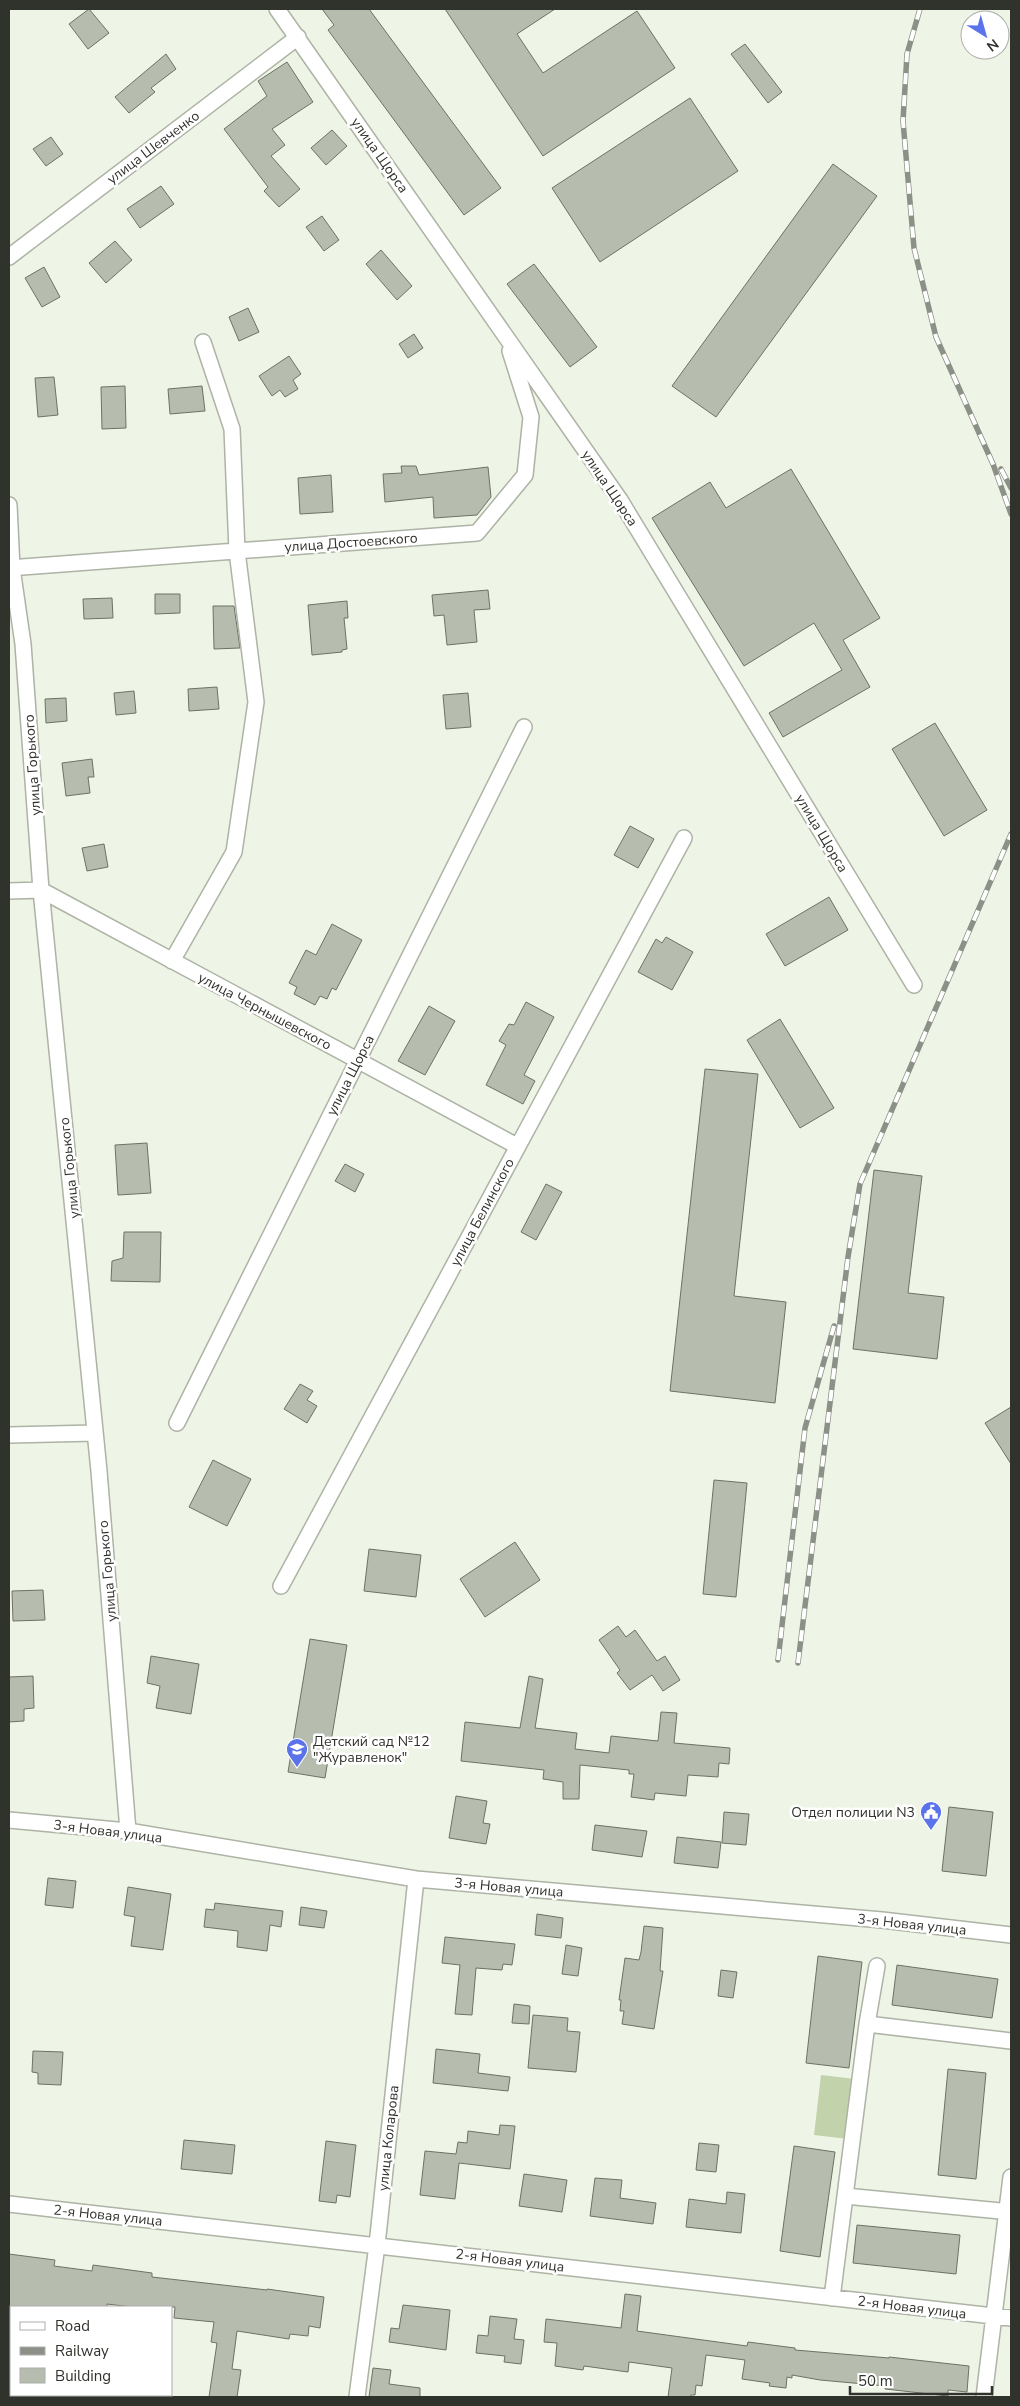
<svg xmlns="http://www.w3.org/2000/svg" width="1020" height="2406" font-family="'Nunito Sans',sans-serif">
  <rect width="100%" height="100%" fill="#eff5e6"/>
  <path fill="#c2d2aa" d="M821 2075 855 2079 848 2139 814 2135Z"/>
  <path fill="#b6bcae" stroke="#6d7265" d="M89 9 109 33 88 49 69 24Z
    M322 9H369L501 188 464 215 328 30 334 25Z
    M445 9H555L517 34 543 73 637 11 675 68 543 156Z
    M745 44 782 92 768 103 731 54Z
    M166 54 176 69 151 88 155 92 129 113 115 97Z
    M287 62 313 102 272 129 285 145 271 156 300 189 279 207 264 191 268 187 224 129 267 96 258 81Z
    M690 98 738 171 600 262 552 188Z
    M332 130 347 146 326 165 311 148Z
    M51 137 63 154 46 166 33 149Z
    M833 164 877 196 716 417 672 386Z
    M161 186 174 204 140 228 127 209Z
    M322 216 339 240 324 251 306 227Z
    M115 241 132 260 106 283 89 263Z
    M381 250 412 286 397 300 366 264Z
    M534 264 597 347 570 367 507 284Z
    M44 267 60 297 42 307 25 278Z
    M248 308 259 332 239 341 229 317Z
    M414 334 423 348 408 358 399 344Z
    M289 356 301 374 293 380 298 389 285 397 280 390 272 396 259 376Z
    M54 377 58 415 38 417 35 378Z
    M125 386 126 428 102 429 101 387Z
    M202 386 205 411 170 414 168 389Z
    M401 466H416L419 475 488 467 491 497 477 515 434 518 433 497 385 502 383 474 402 473Z
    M791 469 880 618 843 640 870 687 783 737 769 713 842 670 814 623 744 666 652 518 710 482 726 508Z
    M331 475 333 512 300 514 298 478Z
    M488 590 490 609 474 610 477 642 447 645 444 615 434 616 432 595Z
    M155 594H180V613L155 614Z
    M112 598 113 618 84 619 83 599Z
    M347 601 348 618H344L347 649 342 650V652L312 655 308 605Z
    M213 606H234L240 648 214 649Z
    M217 687 219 709 189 711 188 689Z
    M134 691 136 713 116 715 114 693Z
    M468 693 471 727 446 729 443 695Z
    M66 698 67 721 46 723 45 699Z
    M935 723 987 810 944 836 892 749Z
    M92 759 94 777H88L90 793 66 796 62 763Z
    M630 826 654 839 638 868 614 855Z
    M104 844 108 867 87 871 82 848Z
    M829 897 848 930 785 966 766 934Z
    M332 924 362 940 336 990 332 988 327 999 320 996 315 1005 294 994 297 987 289 983 306 950 316 955Z
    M666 937 693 952 672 990 638 972 656 939 662 943Z
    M526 1002 554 1017 524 1075 535 1081 523 1104 486 1085 506 1045 499 1041 509 1024 514 1025Z
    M429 1006 455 1021 425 1075 398 1061Z
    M780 1019 834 1108 800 1128 747 1040Z
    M705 1069 758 1074 734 1296 786 1302 775 1403 670 1391Z
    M147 1143 151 1193 118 1195 115 1145Z
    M345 1164 364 1174 355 1192 335 1181Z
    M874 1170 922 1176 908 1293 944 1297 937 1359 853 1349Z
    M546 1184 562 1192 536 1240 521 1232Z
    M124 1232H161L160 1282 111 1281 112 1261 123 1258Z
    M300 1384 313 1391 307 1400 317 1406 307 1423 284 1409Z
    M1011 1407V1464L985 1423Z
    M213 1460 251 1479 227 1526 189 1507Z
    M714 1480 747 1483 736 1597 703 1594Z
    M515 1542 540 1580 485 1617 460 1579Z
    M369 1549 421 1555 416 1597 364 1591Z
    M43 1590 45 1620 13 1621 12 1591Z
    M618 1626 626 1637 635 1630 657 1661 665 1656 680 1680 663 1691 652 1675 630 1690 617 1673 620 1670 599 1640Z
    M310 1639 347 1645 325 1778 288 1772Z
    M151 1656 199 1664 191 1714 156 1708 160 1686 147 1683Z
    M33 1676 34 1708 24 1709V1721L9 1722V1677Z
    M529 1676 543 1679 535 1728 577 1733 575 1749 609 1753 611 1736 658 1741 661 1712 677 1713 674 1743 730 1748 729 1764 719 1763 718 1777 688 1775 686 1796 655 1793 654 1800 631 1797 634 1774H629V1770L580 1765 579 1799H563V1782L543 1779 544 1770 461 1761 465 1722 520 1728Z
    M456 1796 487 1801 483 1823 490 1824 486 1844 449 1838Z
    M949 1807 993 1812 986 1876 942 1871Z
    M724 1812 749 1814 746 1845 722 1843Z
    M595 1825 647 1831 642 1857 592 1850Z
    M677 1837 721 1842 718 1868 674 1863Z
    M48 1878 76 1881 73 1908 45 1905Z
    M128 1887 171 1894 163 1950 131 1946 135 1917 124 1915Z
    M215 1903 283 1911 281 1927 270 1925 267 1951 237 1947 238 1931 204 1927 206 1909 214 1910Z
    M301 1907 327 1911 324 1928 299 1925Z
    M537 1914 563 1918 561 1938 535 1935Z
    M644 1926 663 1928 660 1971H663L654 2029 622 2024 624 2011H620L621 2000H619L625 1958 639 1960 641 1952Z
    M445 1937 515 1944 512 1965 503 1964 502 1970 476 1968 472 2015 455 2014 460 1965 442 1963Z
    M566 1945 582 1948 578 1976 562 1974Z
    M818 1956 862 1962 849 2068 806 2063Z
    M897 1965 998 1979 992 2018 892 2005Z
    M721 1970 737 1972 733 1998 718 1996Z
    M514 2004 530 2006 529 2024 512 2023Z
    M533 2015 568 2018 567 2031 580 2032 576 2072 528 2068Z
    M436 2049 480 2054 478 2073 510 2077 508 2091 433 2083Z
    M33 2051 63 2052 61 2085 38 2084V2073L32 2072Z
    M948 2069 986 2073 976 2179 938 2175Z
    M500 2125 515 2126 510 2169 459 2163 455 2199 420 2195 425 2151 456 2154 458 2142 467 2143 468 2131 499 2135Z
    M184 2140 235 2145 232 2174 181 2169Z
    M326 2141 356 2145 350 2197 337 2195 336 2203 319 2201Z
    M699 2143 719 2145 716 2172 696 2170Z
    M794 2146 835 2152 820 2257 780 2251Z
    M524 2174 567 2180 562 2212 519 2206Z
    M595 2178 622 2180 620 2198 656 2203 653 2224 590 2216Z
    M727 2192 745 2194 741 2233 686 2227 689 2199 726 2204Z
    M857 2225 960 2235 956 2274 853 2263Z
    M9 2254 55 2260 54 2266 92 2271 93 2265 152 2273V2277L267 2290V2289L324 2297 320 2328 309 2326 308 2336 290 2334 289 2339 237 2331 232 2369 241 2370 237 2397H209L217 2343 211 2342 214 2322 174 2318 175 2307H132L107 2304V2307H9Z
    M625 2294 641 2296 637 2331 747 2346 748 2342 795 2348V2350L889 2358V2357L969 2366 967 2392 948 2390V2396L885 2389 886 2386 820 2380 792 2375V2378L787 2377 786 2388 769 2386 770 2383 742 2379 745 2360 706 2355 702 2386 696 2385 695 2395H691L690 2397H668L672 2368 629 2362 628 2372 584 2366 583 2370 555 2366 557 2343 544 2342 546 2319 621 2328Z
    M403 2305 450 2310 446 2350 389 2342 391 2328 399 2329Z
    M490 2316 517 2319 514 2339 524 2340 521 2364 504 2362 505 2356 476 2353 478 2335 488 2336Z
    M373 2368 391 2370 389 2384 420 2388V2397H369Z"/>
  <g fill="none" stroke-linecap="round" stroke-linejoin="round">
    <g stroke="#adb3a5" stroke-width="18">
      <path id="minor" d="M277 9 620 500 914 985
        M9 257 298 37
        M9 505 12 568 23 644 41 890 99 1471 128 1831
        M9 568 477 533 525 475 531 417 510 351
        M9 891 41 890 517 1146
        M172 961 234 852 256 702 237 551 232 429 203 342
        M177 1423 524 727
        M9 1435 95 1433
        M281 1586 684 838
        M9 1820 128 1831 416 1879 882 1920 1011 1935
        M867 2024 877 1966
        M845 2196 1011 2212
        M9 2204 1011 2318
        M832 2298 867 2024 1011 2041
        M357 2397 377 2245 416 1879
        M984 2397 1011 2177"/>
    </g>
    <use href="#minor" stroke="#fff" stroke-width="15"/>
    <g stroke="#8c9086" stroke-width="5.5">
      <path id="rail" d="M920 9 907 54 903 121 914 248 936 337 993 464 1011 514
        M1001 469 1011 488
        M778 1660 805 1428 834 1326
        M798 1663 848 1257 860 1184 1011 834"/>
    </g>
    <use href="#rail" stroke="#fff" stroke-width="4" stroke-dasharray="11" stroke-linecap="butt"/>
  </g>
  <defs>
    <g id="school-pin" transform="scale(1.125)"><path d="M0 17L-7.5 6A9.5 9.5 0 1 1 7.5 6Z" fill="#5a73ea" stroke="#fff"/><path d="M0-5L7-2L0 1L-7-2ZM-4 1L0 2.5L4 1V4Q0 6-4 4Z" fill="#fff"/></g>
    <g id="civic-pin" transform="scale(1.125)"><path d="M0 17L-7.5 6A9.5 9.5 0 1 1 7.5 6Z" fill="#5a73ea" stroke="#fff"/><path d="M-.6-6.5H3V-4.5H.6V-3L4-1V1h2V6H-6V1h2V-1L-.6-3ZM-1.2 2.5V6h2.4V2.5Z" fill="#fff"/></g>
  </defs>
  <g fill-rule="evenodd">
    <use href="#school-pin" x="297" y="1749"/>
    <use href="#civic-pin" x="931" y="1812"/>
  </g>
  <g text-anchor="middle" stroke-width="5" stroke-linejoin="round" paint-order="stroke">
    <g font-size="14" fill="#30322c" stroke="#fff">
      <text transform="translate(153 147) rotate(-37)" y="5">улица Шевченко</text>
      <text transform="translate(380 155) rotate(55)" y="5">улица Щорса</text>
      <text transform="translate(610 488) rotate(56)" y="5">улица Щорса</text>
      <text transform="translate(351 542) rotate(-4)" y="5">улица Достоевского</text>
      <text transform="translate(32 765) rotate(-94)" y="5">улица Горького</text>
      <text transform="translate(822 833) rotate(59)" y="5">улица Щорса</text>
      <text transform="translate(265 1011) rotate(28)" y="5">улица Чернышевского</text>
      <text transform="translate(350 1075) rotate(-63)" y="5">улица Щорса</text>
      <text transform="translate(69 1168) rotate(-96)" y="5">улица Горького</text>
      <text transform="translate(482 1212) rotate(-62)" y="5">улица Белинского</text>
      <text transform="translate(107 1571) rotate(-95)" y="5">улица Горького</text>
      <text transform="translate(108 1831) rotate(7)" y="5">3-я Новая улица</text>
      <text transform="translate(509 1887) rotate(5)" y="5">3-я Новая улица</text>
      <text transform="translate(912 1924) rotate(6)" y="5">3-я Новая улица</text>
      <text transform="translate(388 2138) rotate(-84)" y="5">улица Коларова</text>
      <text transform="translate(108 2215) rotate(6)" y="5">2-я Новая улица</text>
      <text transform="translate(510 2260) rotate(7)" y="5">2-я Новая улица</text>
      <text transform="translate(912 2307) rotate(7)" y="5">2-я Новая улица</text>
    </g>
    <g font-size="14" fill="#30322c" stroke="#fff" text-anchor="start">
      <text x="313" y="1746">Детский сад №12<tspan x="313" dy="16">"Журавленок"</tspan></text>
      <text x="915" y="1817" text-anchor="end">Отдел полиции N3</text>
    </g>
  </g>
  <rect width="1020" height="2406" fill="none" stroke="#30322c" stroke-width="20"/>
  <rect x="10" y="2306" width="162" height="90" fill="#ffffff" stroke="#acadab"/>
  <rect x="20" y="2322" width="25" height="8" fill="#ffffff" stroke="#acadab"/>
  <text x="55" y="2331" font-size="15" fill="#30322c">Road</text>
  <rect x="20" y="2347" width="25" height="8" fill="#8c9086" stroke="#acadab"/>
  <text x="55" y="2356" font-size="15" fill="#30322c">Railway</text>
  <rect x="20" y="2368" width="25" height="15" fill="#b6bcae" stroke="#acadab"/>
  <text x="55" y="2381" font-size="15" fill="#30322c">Building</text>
  <g transform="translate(985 35) rotate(143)"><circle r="24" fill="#ffffff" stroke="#acadab"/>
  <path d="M0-4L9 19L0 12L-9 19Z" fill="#5a73ea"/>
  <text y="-8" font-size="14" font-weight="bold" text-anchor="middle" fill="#30322c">N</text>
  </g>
  <path d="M850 2386v8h142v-8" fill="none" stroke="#30322c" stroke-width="2.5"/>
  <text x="858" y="2386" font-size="15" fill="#30322c" stroke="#ffffff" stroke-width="4" paint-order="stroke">50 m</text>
</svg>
